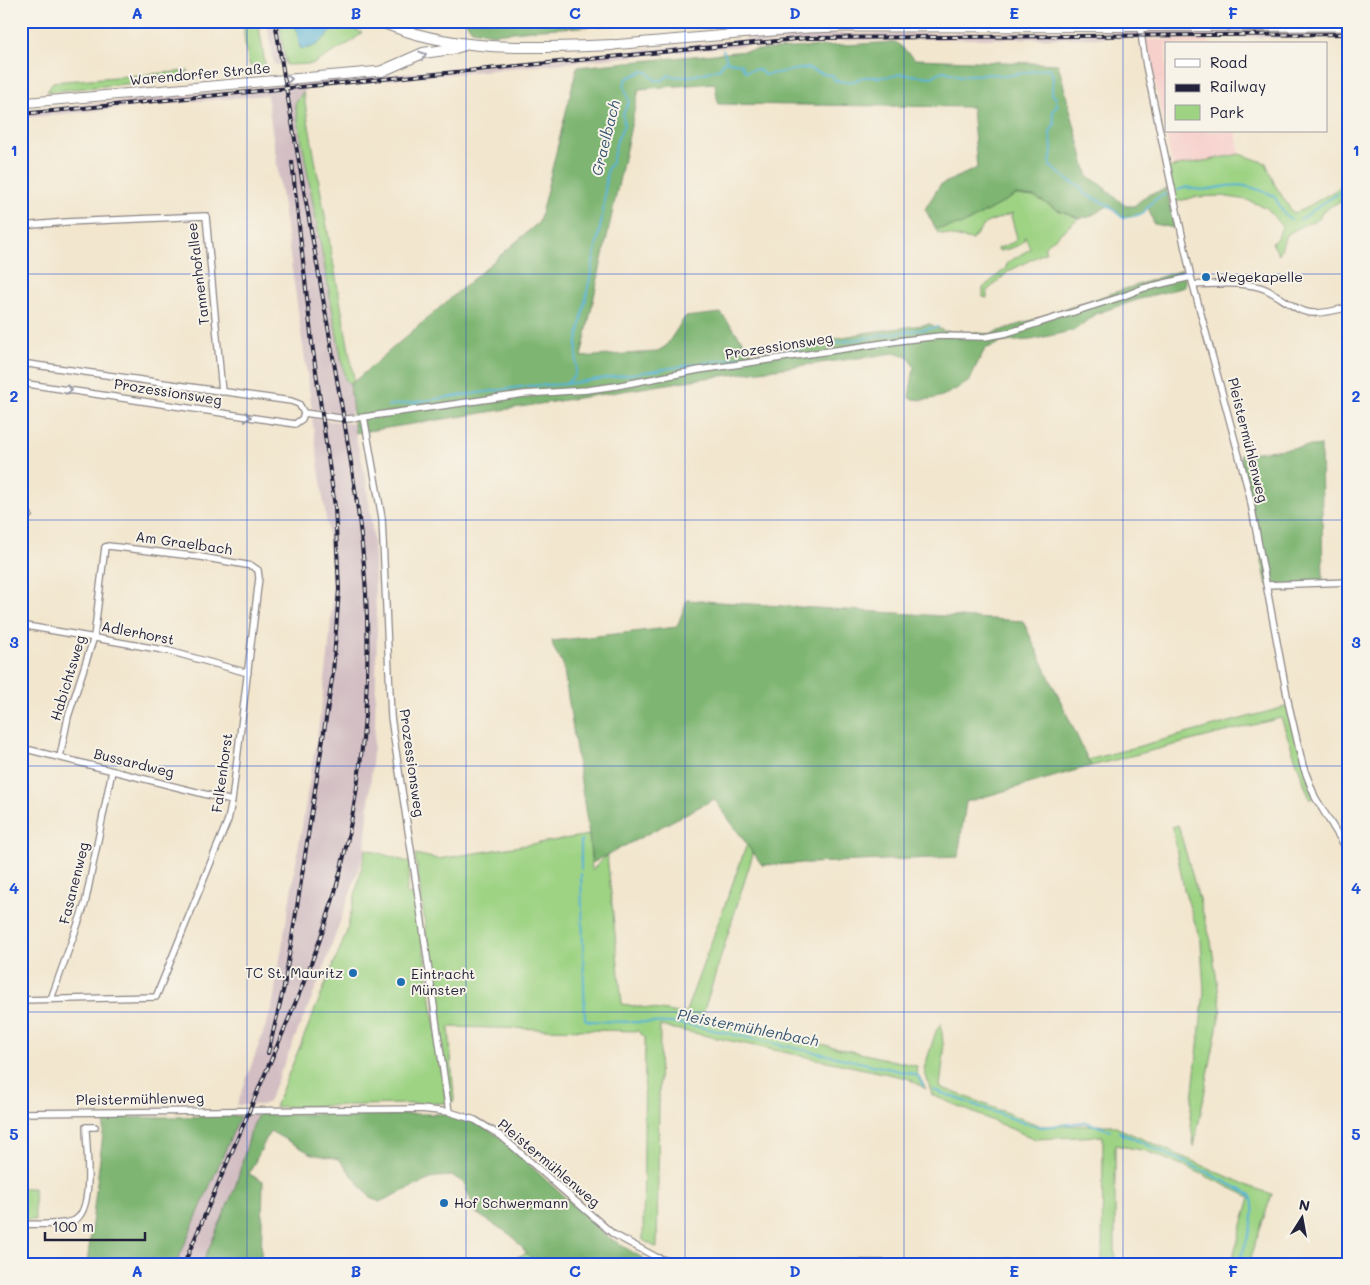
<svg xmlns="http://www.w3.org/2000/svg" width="1370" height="1285" font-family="Mali,sans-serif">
  <rect width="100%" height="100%" fill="#f7f3e8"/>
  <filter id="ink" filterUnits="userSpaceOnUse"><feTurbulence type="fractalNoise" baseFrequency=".02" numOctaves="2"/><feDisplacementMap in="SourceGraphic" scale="10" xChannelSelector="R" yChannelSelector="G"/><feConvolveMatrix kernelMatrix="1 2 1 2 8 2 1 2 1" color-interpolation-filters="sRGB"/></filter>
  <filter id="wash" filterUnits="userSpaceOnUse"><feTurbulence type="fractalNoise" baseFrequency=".0096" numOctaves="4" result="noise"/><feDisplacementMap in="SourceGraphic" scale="20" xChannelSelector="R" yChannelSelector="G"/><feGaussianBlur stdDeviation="1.12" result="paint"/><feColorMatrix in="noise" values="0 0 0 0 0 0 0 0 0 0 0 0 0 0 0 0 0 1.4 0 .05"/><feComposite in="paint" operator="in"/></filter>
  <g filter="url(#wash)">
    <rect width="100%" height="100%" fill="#f2e6ce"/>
    <path fill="#f7d0cc" d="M1146 40H1208L1209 44H1166V131H1236L1240 154 1173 167Z"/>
    <path fill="#d2bec3" d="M267 21H279L286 64 274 65Z
      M1204 31H1349V37L904 39 781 42 307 88 295 103 345 379 350 385 353 406 350 415 312 409 267 95 152 105 21 118V111L762 38 828 34Z
      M312 418 354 424 355 433 366 479 373 535 377 631 375 727 365 851 321 976 268 1102 262 1105H237L272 1008 319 723 328 657 333 594 327 525Z
      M258 1114 251 1131 235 1188 202 1264H176L240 1116Z"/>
    <path fill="#9ed384" stroke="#607a60" d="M243 21H258L265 64 259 68 250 66 245 47Z
      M279 21H348L346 24 362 33 351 42 313 64 286 65Z
      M189 71 183 78 47 92 53 82Z
      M303 92 354 379 350 385 345 379 295 104Z
      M1240 154 1266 163 1275 185 1293 213 1304 209 1349 182V196L1323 211 1319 219 1302 226 1286 235 1279 255 1272 243 1277 238 1282 227 1267 208 1247 200 1222 196 1195 197 1175 202 1167 168Z
      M1016 195 1035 197 1058 210 1079 218 1044 247 1046 252 1009 271 987 291V298L983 297V288L1006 268 1007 263 1030 249 1025 236C1024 247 1010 248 1000 251L997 249 1014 242 1017 238 1011 216 1013 213 986 223 972 240 938 233 936 229 964 224Z
      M1289 706 1310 784 1315 797 1310 800 1281 718 1091 766 1088 760Z
      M1178 825 1211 941 1221 1008 1194 1147 1190 1117 1204 992 1201 942 1184 889 1172 827Z
      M589 835 592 870 607 855 622 1004 685 1014 747 844 753 854 702 1017 917 1066 916 1071 926 1089 907 1078 660 1026 657 1248 643 1240 645 1038 638 1031 449 1027 454 1101 450 1102 415 854 438 859Z
      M366 849 411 863 406 894 415 895 418 910 446 1103 275 1107 346 934Z
      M941 1023 944 1053 940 1087 1041 1126 1111 1125 1251 1187 1272 1194 1248 1264H1231L1250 1197 1189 1168 1146 1151 1115 1145V1264H1102L1103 1136 1035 1139 932 1095 924 1069 936 1031Z
      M21 1188H34L35 1220H21Z
      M527 1253 536 1264H501Z"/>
    <path fill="#7eb572" stroke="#506c56" d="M465 21H688L542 29 494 34 472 30Z
      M896 42 915 59 1058 64 1088 177C1101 182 1114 198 1126 206H1134L1147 195 1167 189 1174 228 1154 224 1148 207 1143 214 1123 218 1108 206 1089 217 1079 218 1058 210 1035 197 1016 195 964 224 936 229 925 209 940 185 977 168 972 107 718 104 715 83 639 89 581 357 656 352 666 346 685 317 721 313 753 354 870 332 930 324 944 331 990 334 1182 270 1185 278V287L1149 296 1095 314 1075 330 1031 340 1002 342 985 349 975 368 970 381C949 393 934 404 909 398L914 367 908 356 896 353 699 379 355 433 350 385 539 222 577 67 757 50Z
      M1321 445 1323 584 1267 585 1240 454Z
      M687 600 1023 621 1091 766 966 802 958 857 762 865 714 799 592 863 589 835 563 664 554 649 552 641 677 627Z
      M258 1114H448L472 1121 497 1135 608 1237 644 1259 640 1264H536L511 1235 476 1213 464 1183 453 1176 435 1177 379 1202 368 1195 339 1159 312 1154 270 1131 249 1174 263 1181 261 1264H202L235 1188 251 1131Z
      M240 1116 176 1264H87L105 1118Z"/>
    <path fill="#59b4d7" stroke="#3e6b89" d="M295 21H337C331 33 315 52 300 48Z"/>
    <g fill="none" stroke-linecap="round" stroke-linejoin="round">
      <path stroke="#59b4d7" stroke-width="2" d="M722 21V22
        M723 50 727 60
        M1178 190 1187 187C1205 195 1226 182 1245 186 1254 188 1266 192 1274 196L1285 215 1291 219
        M1300 219 1306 216 1317 207 1349 187
        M566 384 574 376 576 369 577 342 603 213 607 170 612 162 617 140 624 126 623 114 629 101 624 86 626 79 643 71 647 72 655 80H663L669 75C682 80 707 73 720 68L724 61 741 64 745 71C755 70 758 66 764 75L806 68 827 75H833L834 80C840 82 848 82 854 81 858 80 860 77 865 77 872 77 893 78 899 74L932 77 940 72 944 71 961 76 968 75 994 74 1005 76 1050 68 1053 76 1052 94 1056 98 1057 106C1051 112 1052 117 1055 124 1046 134 1052 138 1052 149 1052 154 1050 160 1050 166L1069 181 1081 187 1083 193 1108 205 1123 218 1143 214C1148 205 1156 197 1166 194
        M388 406 527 386 566 384 938 327
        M581 840V869
        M581 874 585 1019 590 1021 671 1023 690 1025 909 1073 918 1076 923 1086
        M934 1090 1027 1124 1043 1127 1085 1122 1110 1130
        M1119 1132 1206 1172 1251 1195C1259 1219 1245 1241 1239 1264"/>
    </g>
  </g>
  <g filter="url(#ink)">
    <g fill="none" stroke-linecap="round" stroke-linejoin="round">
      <g stroke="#8a8484" stroke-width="8">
        <path id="minor" d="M1139 21 1146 66 1191 277 1249 493 1289 706 1303 766 1315 797 1349 853
          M21 226 66 222 206 216 222 392
          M1193 285C1215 284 1238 282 1259 287 1279 292 1294 313 1314 313 1326 313 1338 310 1349 307
          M21 363 291 401 299 404 304 413 302 419 295 424 21 383
          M304 413 347 419 364 417 524 394 587 390 616 386 699 370 905 340 940 336 985 337 1007 333 1121 297 1144 288 1191 277
          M364 417 382 518 391 717 394 738 422 922 449 1112
          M21 515H29
          M1267 585 1349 582
          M21 625 169 651 248 673
          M30 750 232 801
          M51 999 85 904 112 771
          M21 1000 156 997 228 820 232 801 259 578 258 570 252 566 201 557 108 546 105 547 94 637 68 717 60 757
          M21 1113 420 1109 449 1112 475 1120 501 1136 613 1234 656 1257 665 1260 678 1262H736L1051 1264
          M21 1224C35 1224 63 1226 75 1220 95 1208 86 1148 86 1127H95"/>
      </g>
      <g stroke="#8a8484" stroke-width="11">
        <path id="secondary" d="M21 103 382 71"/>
      </g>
      <g stroke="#8a8484" stroke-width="11">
        <path id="primary" d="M612 45 808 28 842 27 1349 26"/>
      </g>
      <g stroke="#8a8484" stroke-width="12">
        <path id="trunk" d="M379 21C452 53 534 48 612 45
          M382 71 423 53 452 49 465 45"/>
      </g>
      <use href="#minor" stroke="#fff" stroke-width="5.5"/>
      <use href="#secondary" stroke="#fff" stroke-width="9"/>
      <use href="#primary" stroke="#fff" stroke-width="9"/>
      <use href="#trunk" stroke="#fff" stroke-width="10"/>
      <g stroke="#22223b" stroke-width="4">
        <path id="rail" d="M21 114 807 38 1349 34
          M268 1053 284 987 300 888 333 673 339 589 335 507 312 343 292 162
          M184 1264C211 1201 238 1137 265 1074 294 1007 324 940 341 869 367 761 374 647 361 536 354 470 341 405 330 339 312 233 292 127 275 21"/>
      </g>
      <use href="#rail" stroke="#f7f3e8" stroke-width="2" stroke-dasharray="5.5" stroke-linecap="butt"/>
    </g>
    <defs><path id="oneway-chevron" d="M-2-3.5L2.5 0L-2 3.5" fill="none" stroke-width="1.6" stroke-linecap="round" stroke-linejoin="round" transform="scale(1.25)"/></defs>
    <g stroke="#9c9ca7">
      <use href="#oneway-chevron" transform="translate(423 55) rotate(-18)"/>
      <use href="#oneway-chevron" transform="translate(289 79) rotate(-5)"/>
      <use href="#oneway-chevron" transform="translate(69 390) rotate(8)"/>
      <use href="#oneway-chevron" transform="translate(248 417) rotate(9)"/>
    </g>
  </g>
  <path fill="none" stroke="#1d4ed8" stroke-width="1" stroke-opacity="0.55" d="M247 21V1264M466 21V1264M685 21V1264M904 21V1264M1123 21V1264M21 274H1349M21 520H1349M21 766H1349M21 1012H1349"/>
  <g fill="#1f6fb2" stroke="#f7f3e8" stroke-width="2">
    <circle cx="1206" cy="277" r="5"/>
    <circle cx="353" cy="973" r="5"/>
    <circle cx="401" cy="982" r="5"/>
    <circle cx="444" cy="1203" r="5"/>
  </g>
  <g text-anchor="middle" stroke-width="4" stroke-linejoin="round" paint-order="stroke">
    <g font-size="14" fill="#22223b" stroke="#f7f3e8">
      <text transform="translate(200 74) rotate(-5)" y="5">Warendorfer Straße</text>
      <text transform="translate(198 274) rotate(-97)" y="5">Tannenhofallee</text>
      <text transform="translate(779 346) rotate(-9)" y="5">Prozessionsweg</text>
      <text transform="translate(168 392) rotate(9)" y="5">Prozessionsweg</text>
      <text transform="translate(1248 440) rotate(76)" y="5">Pleistermühlenweg</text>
      <text transform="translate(184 543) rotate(8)" y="5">Am Graelbach</text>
      <text transform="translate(138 633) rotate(11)" y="5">Adlerhorst</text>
      <text transform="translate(68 678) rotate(-73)" y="5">Habichtsweg</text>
      <text transform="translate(134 763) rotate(14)" y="5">Bussardweg</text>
      <text transform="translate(412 763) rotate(82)" y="5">Prozessionsweg</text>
      <text transform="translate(222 773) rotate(-82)" y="5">Falkenhorst</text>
      <text transform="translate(74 883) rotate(-76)" y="5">Fasanenweg</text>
      <text transform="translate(140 1099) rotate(-1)" y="5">Pleistermühlenweg</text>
      <text transform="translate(549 1163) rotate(40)" y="5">Pleistermühlenweg</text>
    </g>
    <g font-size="14" fill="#22223b" stroke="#f7f3e8" text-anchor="start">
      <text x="1216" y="282">Wegekapelle</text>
      <text x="343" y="978" text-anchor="end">TC St. Mauritz</text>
      <text x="411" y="979">Eintracht<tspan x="411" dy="16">Münster</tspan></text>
      <text x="454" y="1208">Hof Schwermann</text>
    </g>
    <g font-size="15" font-style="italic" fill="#355572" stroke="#f7f3e8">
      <text transform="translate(606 138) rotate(-76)" y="5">Graelbach</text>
      <text transform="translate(748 1028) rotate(11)" y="5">Pleistermühlenbach</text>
    </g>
  </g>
  <rect width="1370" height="1285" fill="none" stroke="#f7f3e8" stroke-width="55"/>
  <rect x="1165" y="42" width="162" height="90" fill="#f7f3e8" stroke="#a29fa3"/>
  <rect x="1175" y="59" width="25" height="8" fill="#ffffff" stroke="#a29fa3"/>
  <text x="1210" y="68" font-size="15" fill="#22223b">Road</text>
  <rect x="1175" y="84" width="25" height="8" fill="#22223b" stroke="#a29fa3"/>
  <text x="1210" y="92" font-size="15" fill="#22223b">Railway</text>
  <rect x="1175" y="105" width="25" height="15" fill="#9ed384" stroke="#a29fa3"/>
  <text x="1210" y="118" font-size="15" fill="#22223b">Park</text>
  <g transform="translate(1302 1218) rotate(11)" stroke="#f7f3e8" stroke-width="4" paint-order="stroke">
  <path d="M0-4L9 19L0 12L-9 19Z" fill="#22223b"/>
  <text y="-8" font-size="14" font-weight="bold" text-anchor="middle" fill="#22223b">N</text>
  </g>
  <path d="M45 1232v8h100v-8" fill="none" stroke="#22223b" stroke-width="2.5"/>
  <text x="52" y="1232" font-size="15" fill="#22223b" stroke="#f7f3e8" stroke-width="4" paint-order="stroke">100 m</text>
  <rect x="28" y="28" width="1314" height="1230" fill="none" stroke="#1d4ed8" stroke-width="2"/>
  <g font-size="16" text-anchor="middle" font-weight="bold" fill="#1d4ed8">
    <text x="137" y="19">A</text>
    <text x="356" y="19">B</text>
    <text x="575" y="19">C</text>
    <text x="795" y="19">D</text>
    <text x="1014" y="19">E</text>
    <text x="1233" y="19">F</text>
    <text x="14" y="156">1</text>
    <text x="1356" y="156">1</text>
    <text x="14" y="402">2</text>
    <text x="1356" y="402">2</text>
    <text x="14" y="648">3</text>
    <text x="1356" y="648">3</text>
    <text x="14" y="894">4</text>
    <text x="1356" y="894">4</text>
    <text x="14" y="1140">5</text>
    <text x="1356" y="1140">5</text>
    <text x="137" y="1277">A</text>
    <text x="356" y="1277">B</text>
    <text x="575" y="1277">C</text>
    <text x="795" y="1277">D</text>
    <text x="1014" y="1277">E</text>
    <text x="1233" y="1277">F</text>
  </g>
</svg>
